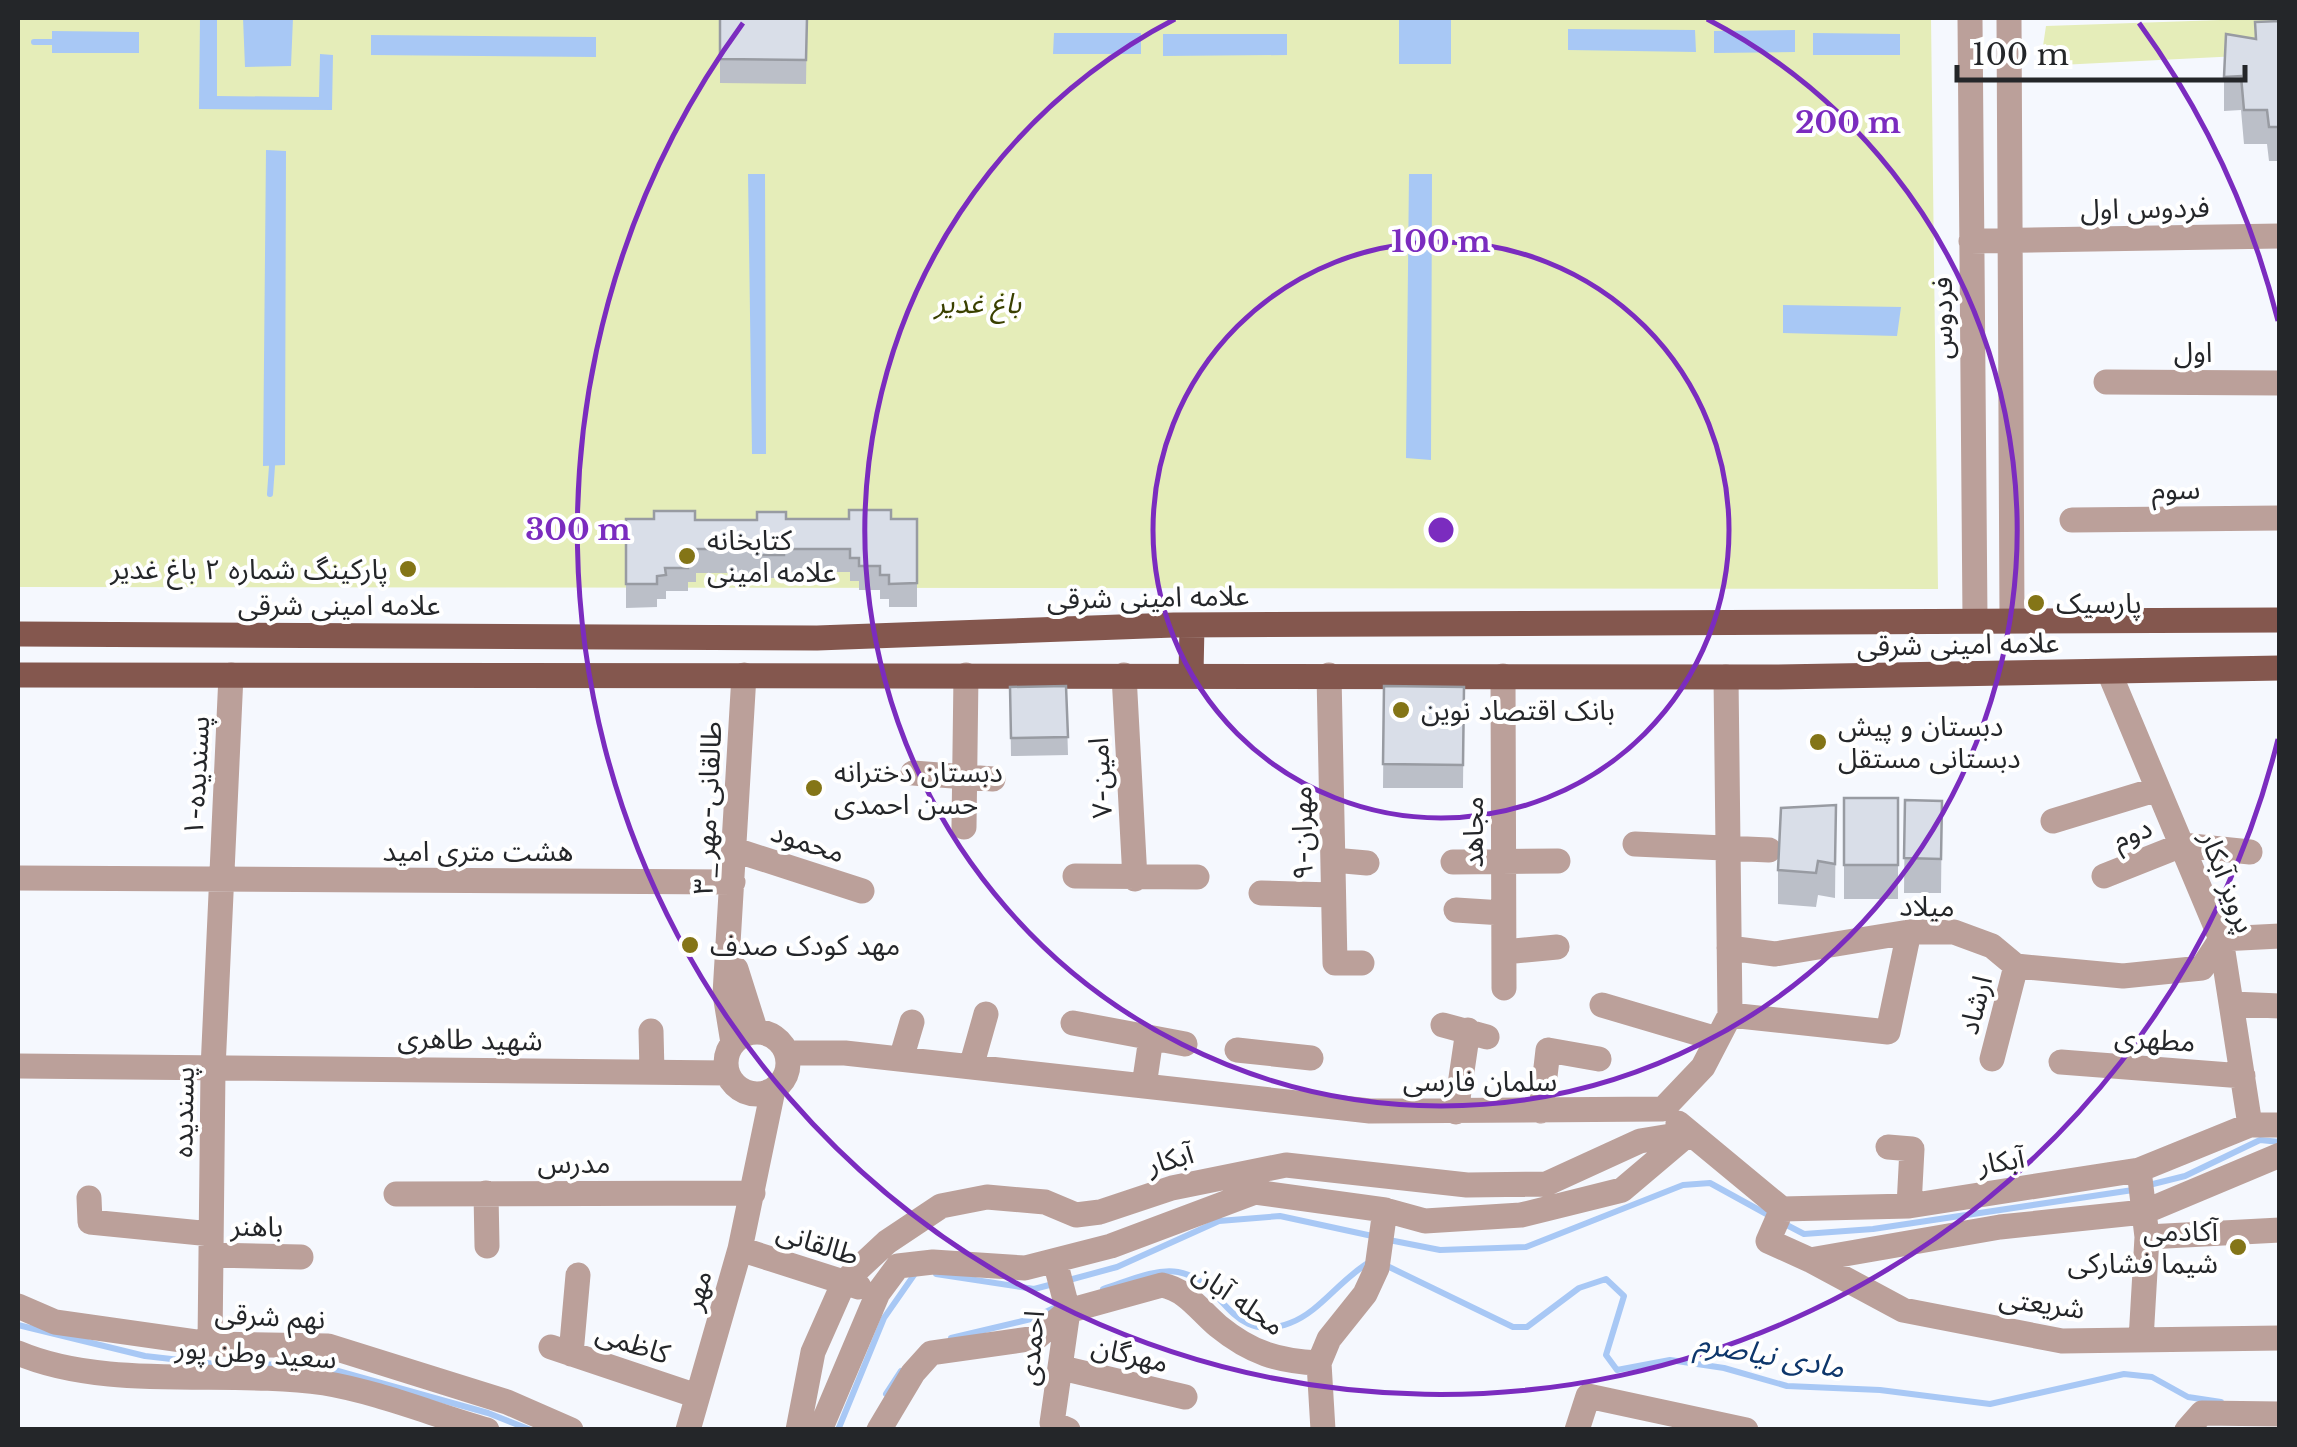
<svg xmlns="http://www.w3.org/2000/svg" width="2297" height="1447" font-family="'Libre Baskerville','Noto Sans Arabic',serif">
  <rect width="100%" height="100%" fill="#f5f8fe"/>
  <path fill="#e5edb9" d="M18 18H1931L1938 589 18 587Z
    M2279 18V54L2040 66 2046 26Z"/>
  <path fill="#a8c8f5" d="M200 18H217V96L319 97 320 54 333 55 332 110 199 109Z
    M243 18H293L291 66 245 67Z
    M1399 18H1451V64H1399Z
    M1568 29 1695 30 1696 52 1568 50Z
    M1795 30V52L1714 53V31Z
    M52 31 139 32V53H52Z
    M1054 33H1141V54H1053Z
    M1813 33 1900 34V55H1813Z
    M1163 34H1287V55L1163 56Z
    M371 35 596 37V57L371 55Z
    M266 150 286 151 285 465 263 466Z
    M748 174H765L766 454H752Z
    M1409 174H1432L1431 460 1406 458Z
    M1783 305 1901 307 1897 336 1783 333Z"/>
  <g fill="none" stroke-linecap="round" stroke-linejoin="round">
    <path stroke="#a8c8f5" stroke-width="6" d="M34 42H52
      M270 494 272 466
      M2145 1186 2185 1176 2260 1140 2280 1142
      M1781 1222 1804 1234 1873 1229 2133 1190
      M1389 1240 1440 1250 1526 1247 1683 1185 1710 1183 1770 1216
      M1383 1264 1513 1327H1527L1579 1288 1606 1279 1624 1296 1606 1355 1617 1370 1670 1360 1724 1368 1787 1386 1880 1390 1990 1404 2124 1374 2152 1377 2188 1397 2221 1402
      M936 1274 1034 1289 1057 1283
      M1069 1280 1117 1267 1219 1221 1280 1216 1377 1237
      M1103 1289C1126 1282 1154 1268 1178 1272 1225 1280 1229 1346 1290 1323 1320 1312 1341 1278 1370 1262
      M18 1325 145 1356 224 1365 313 1364 488 1413 531 1430
      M951 1338 1031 1319 1054 1308
      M886 1394 901 1371
      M838 1430 884 1318 914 1275"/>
    <path stroke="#bba09a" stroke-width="25" d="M1970 18 1975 619
      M2009 18 2012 618
      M1971 241 2280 236
      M2106 382 2280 383
      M2072 520 2280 518
      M2109 672 2221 939 2250 1125
      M1124 675 1135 879
      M1329 675 1335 963H1362
      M1503 676 1504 988
      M913 773 993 779
      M2053 821 2158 789
      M964 827 966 675
      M1635 844 1769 850
      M735 850 862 891
      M1333 860 1367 863
      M1453 862 1558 861
      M1075 876 1197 877
      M2104 876 2182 845 2250 852
      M18 878 733 882
      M1261 893 1333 895
      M1456 910 1503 913
      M1729 948 1775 954 1909 932H1954L1992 946 2016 966 2123 976 2202 968 2221 939 2280 936
      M1504 952 1557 947
      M736 969 756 1032
      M2232 1004 2280 1006
      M1602 1005 1717 1039
      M1730 1015 1888 1032 1909 932
      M1073 1023 1185 1044
      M1443 1025 1487 1037
      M651 1031 652 1072
      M726 1063a31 31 0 1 1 62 0a31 31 0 1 1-62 0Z
      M733 1043 725 994 744 675
      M1237 1050 1311 1058
      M787 1053H845L1370 1111 1663 1109 1703 1067 1730 1015 1726 677
      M901 1059 912 1022
      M1992 1059 2016 966
      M2061 1062 2243 1076
      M18 1066 727 1073
      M971 1067 986 1014
      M1144 1086 1151 1038
      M1541 1111 1548 1050 1599 1059
      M1456 1112 1468 1030
      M1678 1123 1782 1209 1909 1206 2139 1170 2250 1125H2280
      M1888 1147 1912 1149 1909 1206
      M2139 1170 2147 1237 2141 1340
      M486 1193 487 1246
      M396 1194 753 1193
      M89 1198 90 1222 211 1234
      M1782 1209 1768 1241 1810 1260 2000 1227 2144 1212 2280 1155
      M2147 1237 2280 1230
      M740 1249 859 1287
      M211 1255 301 1257
      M1810 1260 1903 1310 2062 1341 2280 1338
      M1055 1261 1068 1311 1052 1423 1068 1430
      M18 1306 55 1322 210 1344 328 1346 507 1402 571 1430
      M210 1344 213 1069 231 675
      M551 1347 697 1396
      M18 1353C107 1391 229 1369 324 1383 378 1392 434 1415 487 1430
      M571 1354 578 1275
      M1062 1368 1185 1397
      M688 1430 740 1249 773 1090
      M798 1430 813 1352 844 1282 887 1242 941 1206 987 1197 1045 1202 1076 1215 1100 1212 1172 1188 1286 1165 1467 1185 1546 1184 1640 1141 1689 1133
      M820 1430 878 1293 898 1266 933 1262 1025 1268 1111 1246 1255 1192 1385 1210 1425 1221 1521 1215 1622 1190 1687 1135
      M879 1430 913 1373 931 1353 1036 1338 1068 1311 1162 1285C1187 1290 1199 1310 1218 1326 1251 1353 1278 1361 1319 1363
      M1323 1430 1319 1363 1329 1339 1365 1294 1377 1268 1385 1210
      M1577 1430 1588 1396 1746 1430
      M2187 1430 2202 1413 2280 1414"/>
    <path stroke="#84574e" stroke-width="25" d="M18 634 817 638 1174 625 2280 620
      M1191 674 1192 625
      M18 675 1775 677 2280 668"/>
  </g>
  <path fill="#bbbfc8" d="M720 18H807L806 84 720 83Z
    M2280 21V161H2269L2267 144H2244L2241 110 2224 111V77L2255 39V22Z
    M626 519H917V607H889V599H880V590H859V581H850V572H784V578H760V573H696V582H688V591H666V599H657V607L626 608Z
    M1066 686 1068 755 1011 756 1010 687Z
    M1384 686 1464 687 1463 788H1383Z
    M1844 798H1898V899H1844Z
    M1905 800 1942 801 1941 893H1904Z
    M1836 805 1835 898 1818 895 1816 907 1778 904V870Z"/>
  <path fill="#d9dee8" stroke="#989ba2" stroke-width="2.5" d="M720 18H807L806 60 720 59Z
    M2280 21V127H2269L2267 110H2244L2241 76 2224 77 2226 34 2256 39 2255 22Z
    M849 510H891V519H917V583L889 584V575H880V566H859V558H850V549H784V555H760V549H696V559L688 558V568H665L666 575 657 576V584H626V519H654V511H695V520H757V512H786V519H849Z
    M1066 686 1068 737 1011 738 1010 687Z
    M1384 686 1464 687 1463 765 1383 764Z
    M1844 798H1898V865H1844Z
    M1905 800 1942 801 1941 859 1904 858Z
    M1836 805 1835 864 1818 861 1816 873 1778 870 1781 808Z"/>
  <g fill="none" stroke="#7b2cbf" stroke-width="5">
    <circle cx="1441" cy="530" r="288"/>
    <path d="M1707 19A576 576 0 1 1 1175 19"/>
    <path d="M2278 739A863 863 0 1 1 743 23M2139 23A863 863 0 0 1 2278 321"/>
  </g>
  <g fill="#847517" stroke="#fff" stroke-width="4">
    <circle cx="687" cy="556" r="10"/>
    <circle cx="408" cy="569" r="10"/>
    <circle cx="2036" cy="603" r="10"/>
    <circle cx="1401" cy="710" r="10"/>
    <circle cx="1818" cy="742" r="10"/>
    <circle cx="814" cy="788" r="10"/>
    <circle cx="690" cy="945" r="10"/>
    <circle cx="2238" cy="1247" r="10"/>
  </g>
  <g text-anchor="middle" stroke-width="8" stroke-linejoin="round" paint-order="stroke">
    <g font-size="28" fill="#242629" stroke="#fff">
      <text transform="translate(2145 208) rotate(-1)" y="10">فردوس اول</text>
      <text transform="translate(1942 318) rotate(-90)" y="10">فردوس</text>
      <text x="2193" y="362">اول</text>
      <text transform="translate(2176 489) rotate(-1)" y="10">سوم</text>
      <text transform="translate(1148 597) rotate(-1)" y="10">علامه امینی شرقی</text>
      <text x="339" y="615">علامه امینی شرقی</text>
      <text transform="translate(1958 644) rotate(-1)" y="10">علامه امینی شرقی</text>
      <text transform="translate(196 776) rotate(-87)" y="10">۱-پسندیده</text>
      <text transform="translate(1100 778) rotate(-93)" y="10">۷-امین</text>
      <text transform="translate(707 808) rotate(-87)" y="10">۳_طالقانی-مهر</text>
      <text transform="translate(1473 832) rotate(-90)" y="10">مجاهد</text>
      <text transform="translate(1302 833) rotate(-91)" y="10">۹-مهران</text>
      <text transform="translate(2132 833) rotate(-22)" y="10">دوم</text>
      <text transform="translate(808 842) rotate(18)" y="10">محمود</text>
      <text x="478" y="861">هشت متری امید</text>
      <text transform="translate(2228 882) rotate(69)" y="10">پرویز آبکار</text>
      <text transform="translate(1927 906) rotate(1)" y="10">میلاد</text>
      <text transform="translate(1975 1005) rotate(-75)" y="10">ارشاد</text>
      <text transform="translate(470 1039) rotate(1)" y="10">شهید طاهری</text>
      <text transform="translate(2155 1039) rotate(4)" y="10">مطهری</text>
      <text x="1480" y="1091">سلمان فارسی</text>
      <text transform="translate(183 1112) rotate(-89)" y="10">پسندیده</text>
      <text transform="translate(1170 1159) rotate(-16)" y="10">آبکار</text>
      <text transform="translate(2001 1161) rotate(-9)" y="10">آبکار</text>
      <text x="574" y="1173">مدرس</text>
      <text transform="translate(257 1226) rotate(1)" y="10">باهنر</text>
      <text transform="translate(818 1243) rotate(18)" y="10">طالقانی</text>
      <text transform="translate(697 1290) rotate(-74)" y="10">مهر</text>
      <text transform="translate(1239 1299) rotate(35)" y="10">محله آبان</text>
      <text transform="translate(2042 1303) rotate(8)" y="10">شریعتی</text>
      <text transform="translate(270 1316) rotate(3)" y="10">نهم شرقی</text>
      <text transform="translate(633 1343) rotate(18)" y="10">کاظمی</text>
      <text transform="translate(1031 1348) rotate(-85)" y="10">احمدی</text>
      <text transform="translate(256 1353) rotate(4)" y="10">سعید وطن پور</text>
      <text transform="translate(1130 1354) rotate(13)" y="10">مهرگان</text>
    </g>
    <g font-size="28" font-style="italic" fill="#3a4000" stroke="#fff">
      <text x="978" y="313">باغ غدیر</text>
    </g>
    <g font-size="28" fill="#242629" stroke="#fff" text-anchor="start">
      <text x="707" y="550">کتابخانه<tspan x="707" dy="32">علامه امینی</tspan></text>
      <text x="388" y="579" text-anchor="end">پارکینگ شماره ۲ باغ غدیر</text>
      <text x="2056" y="613">پارسیک</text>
      <text x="1421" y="720">بانک اقتصاد نوین</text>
      <text x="1838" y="736">دبستان و پیش<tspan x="1838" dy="32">دبستانی مستقل</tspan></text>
      <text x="834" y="782">دبستان دخترانه<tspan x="834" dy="32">حسن احمدی</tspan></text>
      <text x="710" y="955">مهد کودک صدف</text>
      <text x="2218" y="1241" text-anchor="end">آکادمی<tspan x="2218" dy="32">شیما فشارکی</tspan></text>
    </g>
    <g font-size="30" font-style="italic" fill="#0e376c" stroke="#fff">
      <text transform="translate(1770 1355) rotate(10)" y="10">مادی نیاصرم</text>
    </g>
  </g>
  <circle cx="1441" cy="530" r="15" fill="#7b2cbf" stroke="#fff" stroke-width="5"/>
  <g font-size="30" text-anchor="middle" font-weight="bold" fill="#7b2cbf" stroke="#fff" stroke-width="8" stroke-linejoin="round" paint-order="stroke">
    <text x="1848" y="133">200 m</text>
    <text x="1441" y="252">100 m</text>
    <text x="578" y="540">300 m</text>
  </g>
  <rect width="2297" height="1447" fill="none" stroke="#242629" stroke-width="40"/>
  <path d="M1957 65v15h288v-15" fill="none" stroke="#242629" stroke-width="5"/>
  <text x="1972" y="65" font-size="30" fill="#242629" stroke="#ffffff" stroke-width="8" paint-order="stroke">100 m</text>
</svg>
